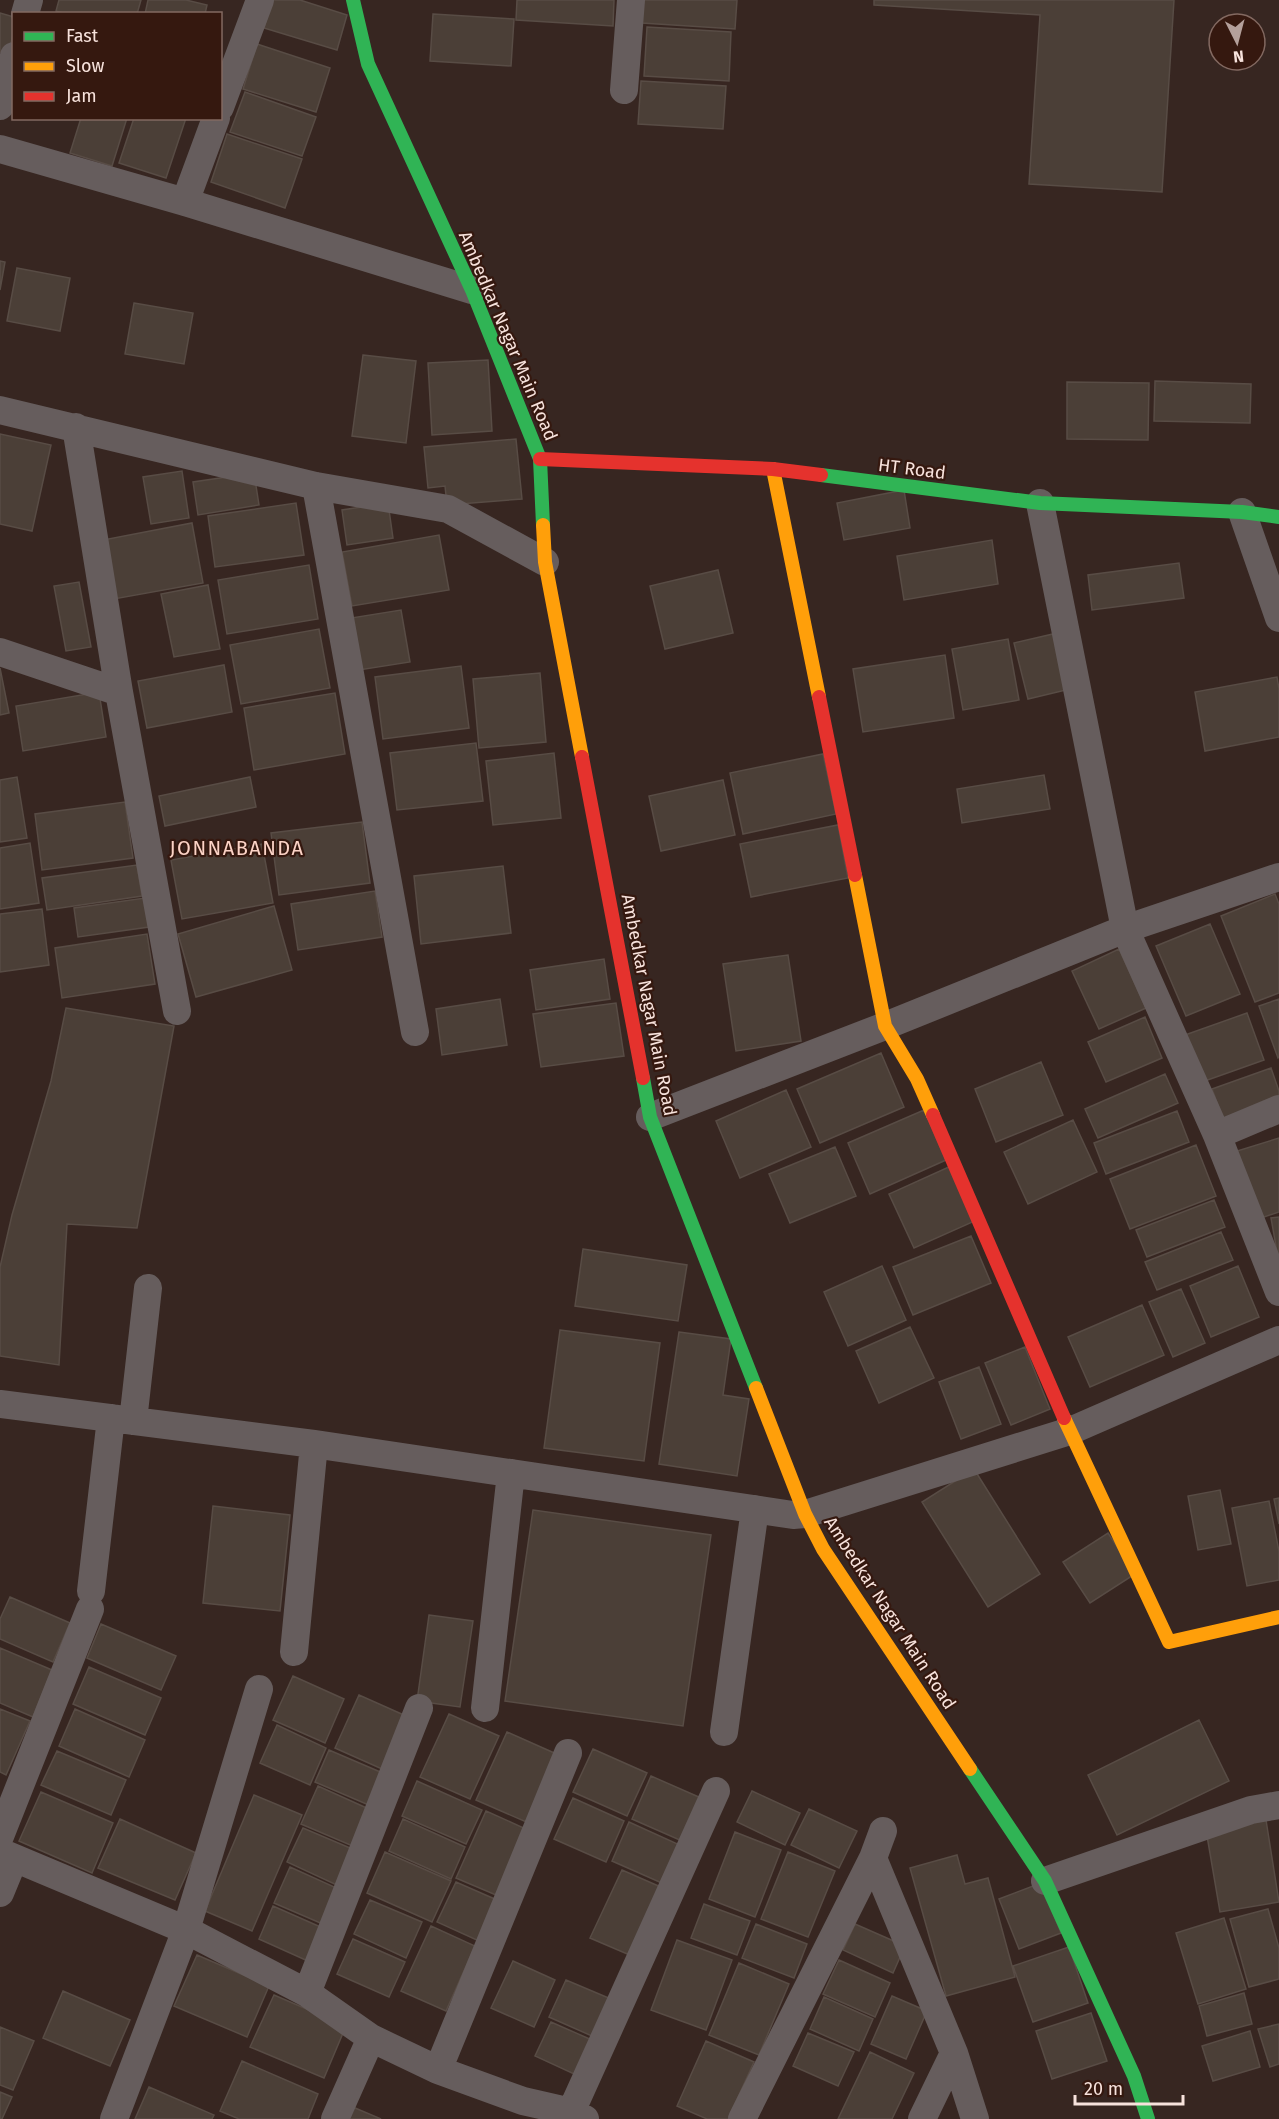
<svg xmlns="http://www.w3.org/2000/svg" width="1279" height="2119" font-family="'Fira Sans',sans-serif">
  <rect width="100%" height="100%" fill="#372621"/>
  <path fill="#4b3f37" stroke="#584c45" stroke-width="1.5" d="M59 0H141L137 14H66L56 11Z
    M148 0H186L207 5 205 14H145Z
    M272 0H300L347 15 337 50 264 28Z
    M517 0H614L613 26 516 20Z
    M643 0H737L735 29 642 23Z
    M874 0H1174L1162 192 1029 184 1040 15 874 5Z
    M0 13 14 17V31L8 54 0 52Z
    M433 14 514 19 511 66 430 61Z
    M647 27 731 32 729 81 644 76Z
    M257 44 330 68 316 112 243 89Z
    M641 81 726 86 723 129 638 124Z
    M245 92 316 117 302 156 230 132Z
    M81 118H127L112 166 70 153Z
    M134 118H186L166 178 119 163Z
    M227 134 302 159 285 208 211 182Z
    M0 261 5 262 0 290Z
    M17 268 70 278 60 331 7 321Z
    M134 303 193 313 184 364 125 354Z
    M363 355 416 361 406 443 352 436Z
    M488 360 492 431 432 435 428 363Z
    M1155 381 1251 384 1250 423 1154 421Z
    M1067 382 1149 383 1148 440 1067 439Z
    M0 434 51 445 32 531 0 524Z
    M516 439 522 499 447 505 445 486 428 488 424 447Z
    M182 471 189 518 151 524 143 477Z
    M254 473 259 505 198 515 193 482Z
    M904 490 910 528 844 540 837 503Z
    M296 503 304 555 215 567 208 516Z
    M388 503 393 538 347 545 342 510Z
    M192 523 203 583 114 599 103 540Z
    M439 535 449 590 352 606 342 552Z
    M992 540 998 584 904 600 897 556Z
    M1179 563 1184 598 1092 610 1088 575Z
    M309 565 318 619 227 634 218 580Z
    M718 570 733 633 665 649 650 586Z
    M79 582 91 647 66 651 54 586Z
    M208 585 220 649 174 657 161 594Z
    M401 610 410 662 359 670 351 618Z
    M319 629 330 688 241 704 230 645Z
    M1053 634 1066 690 1028 699 1014 643Z
    M1008 639 1019 700 963 710 952 649Z
    M945 655 954 718 863 732 853 669Z
    M224 665 232 712 147 728 138 681Z
    M461 666 469 728 383 739 375 677Z
    M0 668 9 713 0 715Z
    M540 673 546 742 479 748 473 679Z
    M1277 677 1279 689V737L1205 751 1195 692Z
    M99 692 106 737 23 751 16 706Z
    M335 693 345 754 254 770 244 708Z
    M476 743 483 801 397 810 390 753Z
    M554 753 561 818 493 825 486 761Z
    M823 754 836 814 743 834 730 773Z
    M1044 775 1050 809 962 823 957 789Z
    M17 777 27 838 0 842V780Z
    M250 777 256 807 165 826 159 796Z
    M723 780 735 835 661 851 649 796Z
    M125 802 133 858 42 870 35 814Z
    M362 822 370 883 279 895 271 833Z
    M838 825 848 878 751 897 740 844Z
    M30 843 39 903 0 909V848Z
    M262 844 273 903 182 919 171 860Z
    M137 865 142 896 47 910 42 878Z
    M503 866 511 933 421 944 414 876Z
    M375 891 382 937 298 950 291 904Z
    M1275 894 1279 904V993L1255 1002 1221 916Z
    M145 898 149 927 78 937 74 908Z
    M274 906 292 970 196 997 178 934Z
    M42 909 49 965 0 972V914Z
    M1210 924 1240 994 1186 1016 1156 946Z
    M147 934 155 984 62 998 55 948Z
    M1119 949 1146 1008 1099 1029 1072 971Z
    M788 955 801 1041 736 1051 723 964Z
    M604 959 610 999 536 1010 530 970Z
    M500 999 507 1045 442 1055 436 1009Z
    M1279 999V1057L1278 1058 1259 1006Z
    M616 1003 624 1056 541 1067 533 1014Z
    M66 1008 174 1026 137 1228 67 1224 59 1365 0 1356V1267L12 1215 51 1081Z
    M1247 1013 1264 1060 1202 1082 1185 1035Z
    M1145 1017 1162 1058 1106 1082 1088 1042Z
    M881 1053 904 1107 820 1143 797 1089Z
    M1041 1062 1063 1115 996 1142 975 1089Z
    M1271 1068 1279 1091V1105L1225 1124 1212 1089Z
    M1165 1074 1178 1103 1098 1138 1085 1109Z
    M786 1090 811 1147 740 1178 716 1121Z
    M924 1110 946 1160 870 1194 848 1143Z
    M1177 1111 1189 1142 1106 1174 1094 1143Z
    M1073 1120 1097 1172 1028 1204 1004 1152Z
    M1279 1138V1212L1255 1220 1234 1152Z
    M1196 1145 1216 1196 1130 1229 1110 1179Z
    M835 1147 856 1196 790 1223 769 1174Z
    M951 1166 977 1220 914 1248 889 1194Z
    M1214 1200 1225 1227 1147 1257 1136 1230Z
    M1279 1217V1263L1271 1218Z
    M1221 1232 1233 1260 1157 1290 1145 1262Z
    M971 1236 991 1283 913 1315 893 1267Z
    M583 1249 687 1265 678 1321 575 1306Z
    M882 1266 906 1320 848 1346 824 1292Z
    M1238 1266 1259 1317 1211 1337 1190 1286Z
    M1181 1289 1205 1343 1173 1357 1149 1302Z
    M1142 1305 1164 1355 1090 1387 1068 1337Z
    M910 1327 934 1378 879 1403 856 1351Z
    M560 1330 660 1343 644 1461 544 1448Z
    M679 1332 731 1339 723 1395 749 1399 737 1476 659 1464Z
    M1025 1347 1050 1409 1011 1425 985 1363Z
    M979 1367 1001 1424 961 1439 939 1382Z
    M974 1469 1040 1574 988 1607 922 1502Z
    M1220 1490 1231 1544 1198 1550 1188 1496Z
    M1279 1498V1524L1274 1499Z
    M1269 1501 1279 1551V1580L1247 1586 1232 1508Z
    M213 1506 290 1515 280 1611 203 1603Z
    M533 1510 711 1535 683 1726 505 1701Z
    M1108 1533 1135 1574 1090 1603 1063 1562Z
    M10 1597 70 1623 53 1662 0 1639V1619Z
    M429 1615 473 1621 460 1707 417 1701Z
    M101 1624 176 1656 161 1690 87 1658Z
    M0 1648 52 1670 33 1717 0 1703Z
    M89 1667 161 1698 145 1735 73 1704Z
    M293 1676 344 1699 325 1743 273 1720Z
    M359 1695 406 1716 382 1769 335 1748Z
    M0 1709 30 1721 6 1775 0 1772Z
    M75 1709 145 1740 129 1777 59 1746Z
    M449 1714 499 1736 470 1799 420 1777Z
    M1199 1720 1229 1781 1117 1835 1088 1775Z
    M277 1725 326 1748 310 1785 260 1763Z
    M507 1732 561 1756 531 1824 476 1800Z
    M593 1749 647 1773 627 1816 573 1792Z
    M329 1750 385 1774 371 1806 315 1782Z
    M57 1751 126 1780 111 1815 41 1785Z
    M651 1776 701 1798 682 1841 632 1819Z
    M417 1781 482 1810 466 1844 402 1816Z
    M318 1786 371 1810 355 1847 301 1824Z
    M752 1791 800 1813 785 1845 737 1822Z
    M41 1792 113 1823 92 1873 19 1841Z
    M254 1795 302 1815 252 1931 205 1911Z
    M573 1798 624 1821 606 1862 554 1839Z
    M809 1809 857 1831 839 1868 791 1845Z
    M486 1811 526 1829 496 1895 456 1878Z
    M120 1819 196 1853 175 1900 98 1868Z
    M403 1819 465 1847 451 1879 389 1851Z
    M1266 1820 1279 1902 1220 1912 1206 1830Z
    M629 1822 682 1846 664 1884 612 1861Z
    M303 1828 357 1851 341 1887 287 1862Z
    M735 1832 781 1850 755 1917 709 1899Z
    M385 1852 451 1881 432 1922 367 1893Z
    M788 1852 835 1871 808 1937 761 1919Z
    M957 1855 965 1884 988 1878 1015 1977 946 1996 910 1868Z
    M290 1867 341 1890 325 1925 274 1903Z
    M622 1870 663 1888 632 1956 590 1938Z
    M456 1882 497 1900 479 1941 437 1922Z
    M1041 1883 1061 1933 1019 1949 999 1899Z
    M370 1900 422 1922 406 1958 354 1934Z
    M704 1904 750 1921 737 1955 691 1938Z
    M273 1906 325 1929 310 1962 259 1939Z
    M1268 1909 1279 1948V1979L1249 1987 1230 1919Z
    M1224 1918 1246 1989 1198 2004 1176 1933Z
    M756 1924 807 1944 794 1978 742 1958Z
    M855 1924 905 1946 893 1973 843 1950Z
    M431 1926 475 1946 446 2011 401 1991Z
    M353 1939 405 1962 389 1997 337 1974Z
    M677 1940 732 1960 706 2030 651 2010Z
    M1069 1947 1088 2003 1033 2022 1013 1966Z
    M197 1955 269 1986 247 2037 174 2006Z
    M839 1960 890 1983 875 2017 823 1994Z
    M513 1961 555 1980 534 2027 491 2008Z
    M739 1963 789 1984 759 2055 709 2035Z
    M566 1980 618 2002 601 2040 549 2017Z
    M63 1991 130 2020 110 2066 43 2038Z
    M1244 1993 1252 2024 1207 2036 1199 2006Z
    M274 1995 346 2026 324 2078 250 2047Z
    M892 1996 927 2011 906 2059 871 2044Z
    M824 1997 873 2019 859 2051 810 2029Z
    M1091 2013 1107 2061 1052 2079 1036 2031Z
    M551 2022 601 2044 585 2079 535 2056Z
    M1279 2024V2064L1270 2067 1258 2029Z
    M0 2027 34 2041 13 2090 0 2085Z
    M1250 2031 1260 2067 1213 2081 1202 2046Z
    M808 2033 854 2052 838 2086 793 2066Z
    M706 2041 754 2062 728 2119H707L677 2106Z
    M870 2052 914 2073 892 2119H838Z
    M242 2061 318 2094 308 2119H239L220 2111Z
    M149 2087 214 2115 212 2119H135Z
    M0 2092 12 2097 2 2119H0Z
    M348 2105 381 2119H342Z"/>
  <g fill="none" stroke-linecap="round" stroke-linejoin="round">
    <path stroke="#665d5d" stroke-width="28" d="M25 14 29 0
      M624 90 631 0
      M0 106 14 56
      M220 107 260 0
      M0 149 185 202 472 290
      M185 202 216 118
      M0 410 316 486 448 509 545 562
      M76 427 119 692 177 1011
      M316 486 415 1032
      M1040 503 1125 929 1217 1135 1279 1292
      M1242 512 1279 618
      M0 652 119 692
      M650 1117 885 1026 1125 929 1279 877
      M1217 1135 1279 1109
      M0 1404 314 1444 793 1515 805 1514 1070 1431 1279 1340
      M133 1421 148 1288
      M91 1591 111 1418
      M294 1652 314 1444
      M485 1708 511 1473
      M724 1732 755 1509
      M0 1836 90 1609
      M0 1852 186 1930 307 1993 371 2038 438 2070 523 2101 571 2112 585 2119
      M873 1858 954 2053 975 2119
      M1045 1881 1251 1810 1279 1805
      M0 1893 14 1859
      M307 1993 419 1708
      M438 2070 568 1753
      M571 2112 716 1791
      M114 2119 186 1930 259 1689
      M335 2119 371 2038
      M742 2119 873 1858 883 1831
      M922 2119 954 2053"/>
    <path stroke="#30b455" stroke-width="14" d="M353 0 368 64 472 290 540 459 543 525
      M821 475 1040 503 1242 512 1279 517
      M643 1078 650 1117 756 1388
      M970 1769 1045 1881 1134 2076 1148 2119"/>
    <path stroke="#ff9f0a" stroke-width="14" d="M773 469 819 697
      M543 525 545 562 582 757
      M855 875 885 1026 917 1079 933 1115
      M756 1388 805 1514 823 1549 970 1769
      M1064 1418 1169 1642 1279 1617"/>
    <path stroke="#e5322d" stroke-width="14" d="M540 459 773 469 821 475
      M819 697 855 875
      M582 757 643 1078
      M933 1115 1064 1418"/>
  </g>
  <g text-anchor="middle" stroke-width="4.5" stroke-linejoin="round" paint-order="stroke">
    <g font-size="18" fill="#f7e2dc" stroke="#35180f">
      <text transform="translate(508 336) rotate(67)" y="6">Ambedkar Nagar Main Road</text>
      <text transform="translate(912 469) rotate(7)" y="6">HT Road</text>
      <text transform="translate(649 1005) rotate(79)" y="6">Ambedkar Nagar Main Road</text>
      <text transform="translate(890 1613) rotate(57)" y="6">Ambedkar Nagar Main Road</text>
    </g>
    <g font-size="20" letter-spacing="1.5" fill="#fcd3c6" stroke="#35180f">
      <text x="237" y="855">JONNABANDA</text>
    </g>
  </g>
  <rect x="12" y="12" width="210" height="108" fill="#35180f" stroke="#836961" stroke-width="1.5"/>
  <rect x="24" y="32" width="30" height="9" fill="#30b455" stroke="#836961" stroke-width="1.5"/>
  <text x="66" y="42" font-size="18" fill="#f7e2dc">Fast</text>
  <rect x="24" y="62" width="30" height="9" fill="#ff9f0a" stroke="#836961" stroke-width="1.5"/>
  <text x="66" y="72" font-size="18" fill="#f7e2dc">Slow</text>
  <rect x="24" y="92" width="30" height="9" fill="#e5322d" stroke="#836961" stroke-width="1.5"/>
  <text x="66" y="102" font-size="18" fill="#f7e2dc">Jam</text>
  <g transform="translate(1237 42) rotate(174)"><circle r="28" fill="#35180f" stroke="#836961" stroke-width="1.5"/>
  <path d="M0-4.5L10 22L0 15L-10 22Z" fill="#b4a09b"/>
  <text y="-9" font-size="16" font-weight="bold" text-anchor="middle" fill="#f7e2dc">N</text>
  </g>
  <path d="M1075 2095v9h108v-9" fill="none" stroke="#f7e2dc" stroke-width="3"/>
  <text x="1084" y="2095" font-size="18" fill="#f7e2dc" stroke="#35180f" stroke-width="4.5" paint-order="stroke">20 m</text>
</svg>
